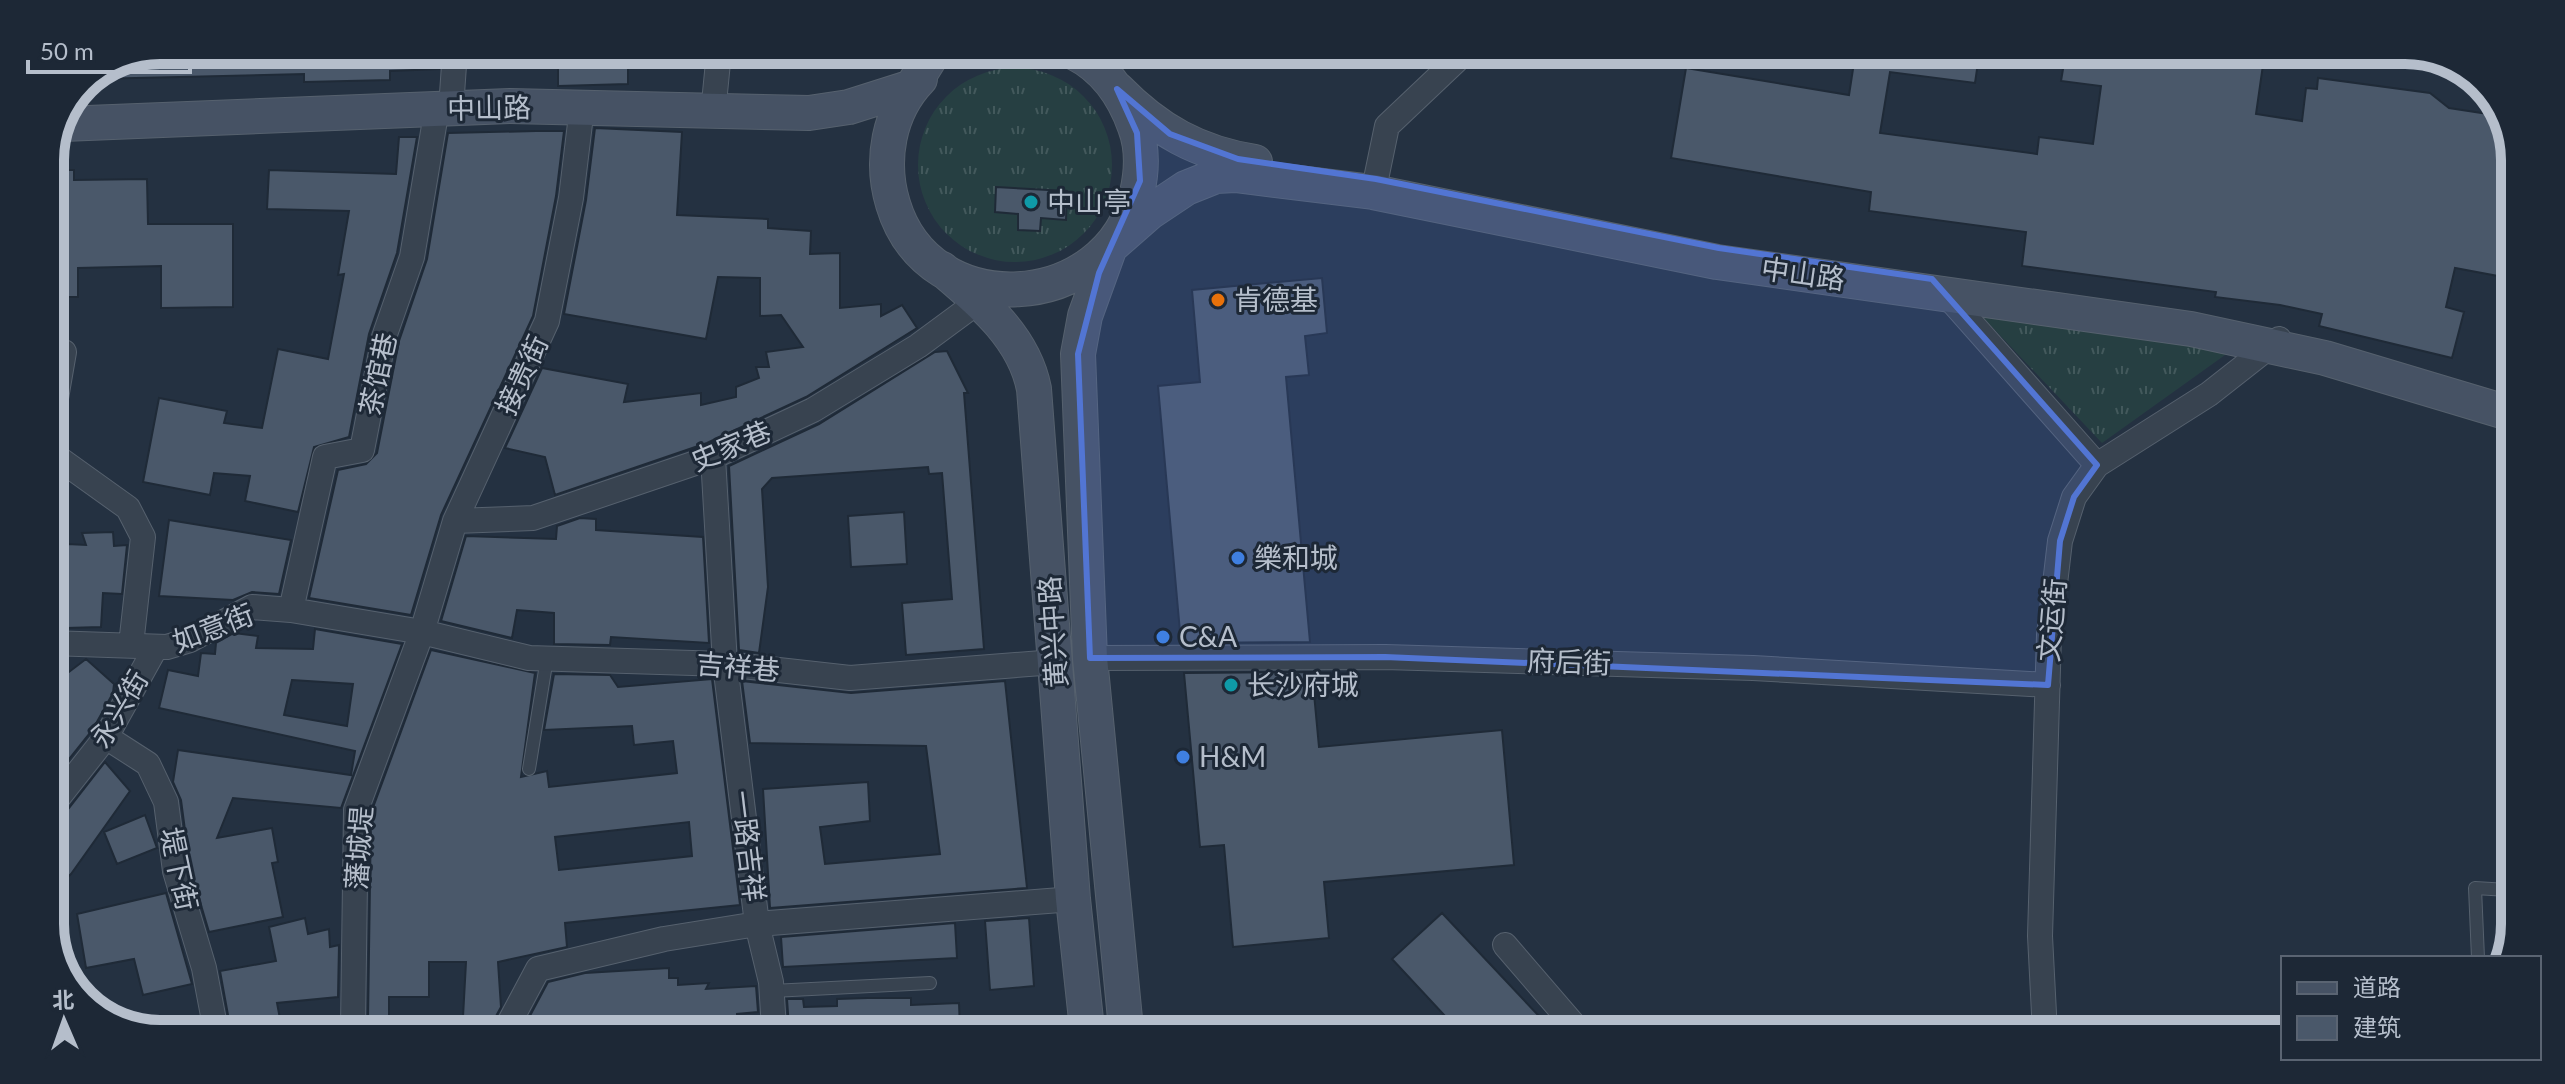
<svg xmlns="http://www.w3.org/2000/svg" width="2565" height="1084" font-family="Lato,'Noto Sans SC',sans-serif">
  <defs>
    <pattern id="grass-tufts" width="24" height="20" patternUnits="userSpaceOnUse" patternTransform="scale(2)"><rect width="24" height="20" fill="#263f42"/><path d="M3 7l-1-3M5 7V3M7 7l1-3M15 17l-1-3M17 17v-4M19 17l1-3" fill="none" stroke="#43595c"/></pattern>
  </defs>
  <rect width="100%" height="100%" fill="#243141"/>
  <path fill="url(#grass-tufts)" d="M918 165a97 97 0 1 1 194 0a97 97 0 1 1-194 0Z
    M1976 310 2239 345 2102 443Z"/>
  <path fill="#4a586a" stroke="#1f2a37" stroke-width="2" fill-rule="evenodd" d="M160 50 364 51H440L439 69 390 71V80L304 82V74L92 79Z
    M470 51H542V66L469 68Z
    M558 51 628 52V84L558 86Z
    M1855 56H1979L1975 83 1890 72 1880 133 2037 154 2039 137 2093 144 2101 86 2061 81 2065 57 2264 58 2256 114 2302 121 2306 88 2317 89 2318 78 2430 93 2449 108 2501 116 2515 152 2514 279 2455 268 2446 307 2464 312 2452 358 2319 326 2322 314 2280 305 2215 297 2216 292 2022 266 2026 232 1869 211 1871 192 1671 158 1686 68 1849 95Z
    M595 128 682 132 677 215 768 219V228L811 231 810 254 840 253V308L881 304V316L902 305 917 328 806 397 707 443 555 495 545 457 505 448 542 368 628 384 624 402 701 393V405L736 397V387L759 378 756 367H769L766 352 803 347 781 315 760 316V278L718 277 706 339 564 314 586 200Z
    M536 131H564L556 196 533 316 441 515 411 615 309 598 338 470 366 464 377 453 399 341 427 259 448 133Z
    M399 137H417L397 253 369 334 349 437 314 447 298 512 245 501 250 476 214 473 210 495 143 482 159 398 227 411 224 423 262 428 278 349 328 359 344 274 338 275 349 211 267 209 269 170 396 174Z
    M50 170H74V180L147 179 148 224H233V307L161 308V266L78 268V297H50Z
    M996 187 1067 191 1066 220 1041 218 1040 231 1018 230V214L995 212Z
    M1322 278 1327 333 1305 336 1309 375 1286 377 1310 642 1181 643 1158 386 1200 382 1192 290Z
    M947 351 968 393H964L984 649 906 655 902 603 952 599 942 473 929 474 928 467 772 478 762 489 768 587 759 653 739 650 729 466 819 424 935 352Z
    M904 512 907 564 851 567 848 516Z
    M580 518 596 519V530L703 537 709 643 611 637 610 645 554 644V613L517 610 512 638 441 621 466 536 556 539 557 526Z
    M169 520 291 540 279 594 252 592 233 600 159 596Z
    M113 532 114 546 127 545 122 594 103 593 101 627 66 628V596L50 595V557L66 558 67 544 86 545 82 533Z
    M315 629 402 644 341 808 233 798 217 838 272 828 278 862 272 863 283 917 209 932 190 868 181 800 173 782 178 750 351 775 355 751 159 708 168 670 198 676 201 653 215 654 216 643 234 633 258 636 256 648 313 649ZM292 680 353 684 347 726 284 715Z
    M431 650 535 673 521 777 547 771 549 787 677 773 673 741 634 745 632 726 544 730 554 674 610 675 618 687 712 679 740 905 565 923 567 947 498 962 501 1007 495 1018 463 1017 466 962H429V997H389V1020H368L371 813ZM689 822 692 856 559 870 555 837Z
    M86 659 114 684 113 693 93 729 50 783V670L65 675Z
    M1312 672 1319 747 1502 730 1514 865 1324 882 1329 938 1233 947 1224 845 1200 847 1184 673Z
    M742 681 851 693 1005 681 1027 888 770 908 763 789 868 782 870 821 820 827 825 864 940 854 926 746 750 743Z
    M105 762 130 791 71 874 50 893V823L62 817Z
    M145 815 157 848 117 864 104 832Z
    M166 893 192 984 143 995 134 959 86 968 77 914Z
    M1442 913 1553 1031H1459L1392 959Z
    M305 918 308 934 329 929 330 947 339 945 338 997 277 1003 281 1024 230 1026 220 971 276 961 269 927Z
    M1029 918 1034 986 990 990 985 921Z
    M955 923 957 958 783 967 781 937Z
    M669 968V978H678V985L709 983 706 989 756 986 758 1012 737 1014V1028L524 1027 548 982 585 973Z
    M868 998H911V1005L959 1003 960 1029 789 1028 787 999H803L804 1007 837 1006V999Z"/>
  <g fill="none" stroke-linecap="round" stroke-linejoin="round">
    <g stroke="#56616e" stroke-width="14">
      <path id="lane" d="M529 769 547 658
        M2478 958 2475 888 2508 890
        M772 991 930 983"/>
    </g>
    <g stroke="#56616e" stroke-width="26">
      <path id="street" d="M451 108 455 51
        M713 113 719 52
        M1376 179 1387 126 1462 55
        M1941 289 2097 465 2074 497 2060 541 2049 635 2040 936 2045 1033
        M64 352 55 404 54 455 128 508 143 537 131 645
        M713 457 725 664 757 924 771 982 774 1028
        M2097 465 2209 394 2279 339
        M455 521 533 518 713 457 813 410 918 346 979 301
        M291 610 325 457 362 450 384 337 412 257 437 108
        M50 643 167 647 190 640 252 607 291 610 422 632 529 658 725 664 850 678 1055 662
        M1090 658 1385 657 1753 668 2048 685
        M106 737 148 764 166 802 175 871 204 968 215 1026
        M50 808 106 737 156 647
        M1505 945 1579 1031
        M353 1027 356 810 422 632 455 521 547 321 571 198 582 107
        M507 1027 538 969 664 939 757 924 1073 899"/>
    </g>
    <g stroke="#56616e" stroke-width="36">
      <path id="secondary" d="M920 79C888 112 880 161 893 204 929 325 1109 314 1137 193 1142 171 1143 148 1135 127 1124 96 1105 68 1075 53
        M1117 89C1157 130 1198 153 1255 162
        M63 124 510 106 809 113 849 107 912 87 933 53
        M942 269C981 302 1024 337 1034 389L1073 899 1087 1029
        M1126 1029 1090 658 1078 354 1085 316 1110 247 1150 212 1186 188 1216 176 1235 175 1373 192 1717 262 2191 329 2325 358 2512 414"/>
    </g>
    <use href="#lane" stroke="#384350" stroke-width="12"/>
    <use href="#street" stroke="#384350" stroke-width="24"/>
    <use href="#secondary" stroke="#465264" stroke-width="34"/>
  </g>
  <path fill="#5275d3" fill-opacity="0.2" stroke="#5275d3" stroke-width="6" stroke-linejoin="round" d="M1117 89 1170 134 1238 159 1376 179 1719 248 1932 279 2097 465 2074 497 2060 541 2048 685 1385 657 1090 658 1078 354 1099 273 1140 181 1137 133Z"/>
  <g fill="#0f9aa8" stroke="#1d2836" stroke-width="3">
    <circle cx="1031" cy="202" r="8"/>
    <circle cx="1231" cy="685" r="8"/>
  </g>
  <circle fill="#e8710a" stroke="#1d2836" stroke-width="3" cx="1218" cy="300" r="8"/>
  <g fill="#3f7fe0" stroke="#1d2836" stroke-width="3">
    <circle cx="1238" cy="558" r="8"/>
    <circle cx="1163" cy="637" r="8"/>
    <circle cx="1183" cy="757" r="8"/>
  </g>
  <g text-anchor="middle" stroke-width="6" stroke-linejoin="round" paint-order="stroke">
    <g font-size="28" fill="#b5becb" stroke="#1d2836">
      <text transform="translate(489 108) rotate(-1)" y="10">中山路</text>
      <text transform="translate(1803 274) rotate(8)" y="10">中山路</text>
      <text transform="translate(378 374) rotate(-78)" y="10">茶馆巷</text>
      <text transform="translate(522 375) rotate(-65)" y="10">接贵街</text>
      <text transform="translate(731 446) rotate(-23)" y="10">史家巷</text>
      <text transform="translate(2052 620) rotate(-85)" y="10">文运街</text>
      <text transform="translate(213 628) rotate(-21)" y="10">如意街</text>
      <text transform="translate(1053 632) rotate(-94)" y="10">黄兴中路</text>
      <text transform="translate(1569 662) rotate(2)" y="10">府后街</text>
      <text transform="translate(738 667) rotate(5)" y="10">吉祥巷</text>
      <text transform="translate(119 709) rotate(-59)" y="10">永兴街</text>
      <text transform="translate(748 846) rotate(83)" y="10">一路吉祥</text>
      <text transform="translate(359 848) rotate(-86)" y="10">藩城堤</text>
      <text transform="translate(179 869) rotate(78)" y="10">堤下街</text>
    </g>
    <g font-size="28" fill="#b5becb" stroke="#1d2836" text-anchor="start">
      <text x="1047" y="212">中山亭</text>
      <text x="1234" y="310">肯德基</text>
      <text x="1254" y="568">樂和城</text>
      <text x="1179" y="647">C&amp;A</text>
      <text x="1247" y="695">长沙府城</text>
      <text x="1199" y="767">H&amp;M</text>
    </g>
  </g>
  <path d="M0 0H2565V1084H0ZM160 64H2405A96 96 0 0 1 2501 160V924A96 96 0 0 1 2405 1020H160A96 96 0 0 1 64 924V160A96 96 0 0 1 160 64Z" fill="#1d2836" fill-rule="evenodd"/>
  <path fill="none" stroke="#b5becb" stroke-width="10" d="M160 64H2405A96 96 0 0 1 2501 160V924A96 96 0 0 1 2405 1020H160A96 96 0 0 1 64 924V160A96 96 0 0 1 160 64Z"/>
  <rect x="2281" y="956" width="260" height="104" fill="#1d2836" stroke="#5a6472" stroke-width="2"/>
  <rect x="2297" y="982" width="40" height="12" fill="#465264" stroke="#5a6472" stroke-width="2"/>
  <text x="2353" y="996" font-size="24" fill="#b5becb">道路</text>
  <rect x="2297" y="1016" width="40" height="24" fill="#4a586a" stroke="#5a6472" stroke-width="2"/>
  <text x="2353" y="1036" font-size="24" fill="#b5becb">建筑</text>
  <g transform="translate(64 1020) rotate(358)" stroke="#1d2836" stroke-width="6" paint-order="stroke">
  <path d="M0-6L14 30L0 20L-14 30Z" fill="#b5becb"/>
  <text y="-12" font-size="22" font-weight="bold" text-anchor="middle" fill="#b5becb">北</text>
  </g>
  <path d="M28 60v12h162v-12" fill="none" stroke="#b5becb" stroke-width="4"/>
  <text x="40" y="60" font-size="24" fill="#b5becb" stroke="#1d2836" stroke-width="6" paint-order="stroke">50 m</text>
</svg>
